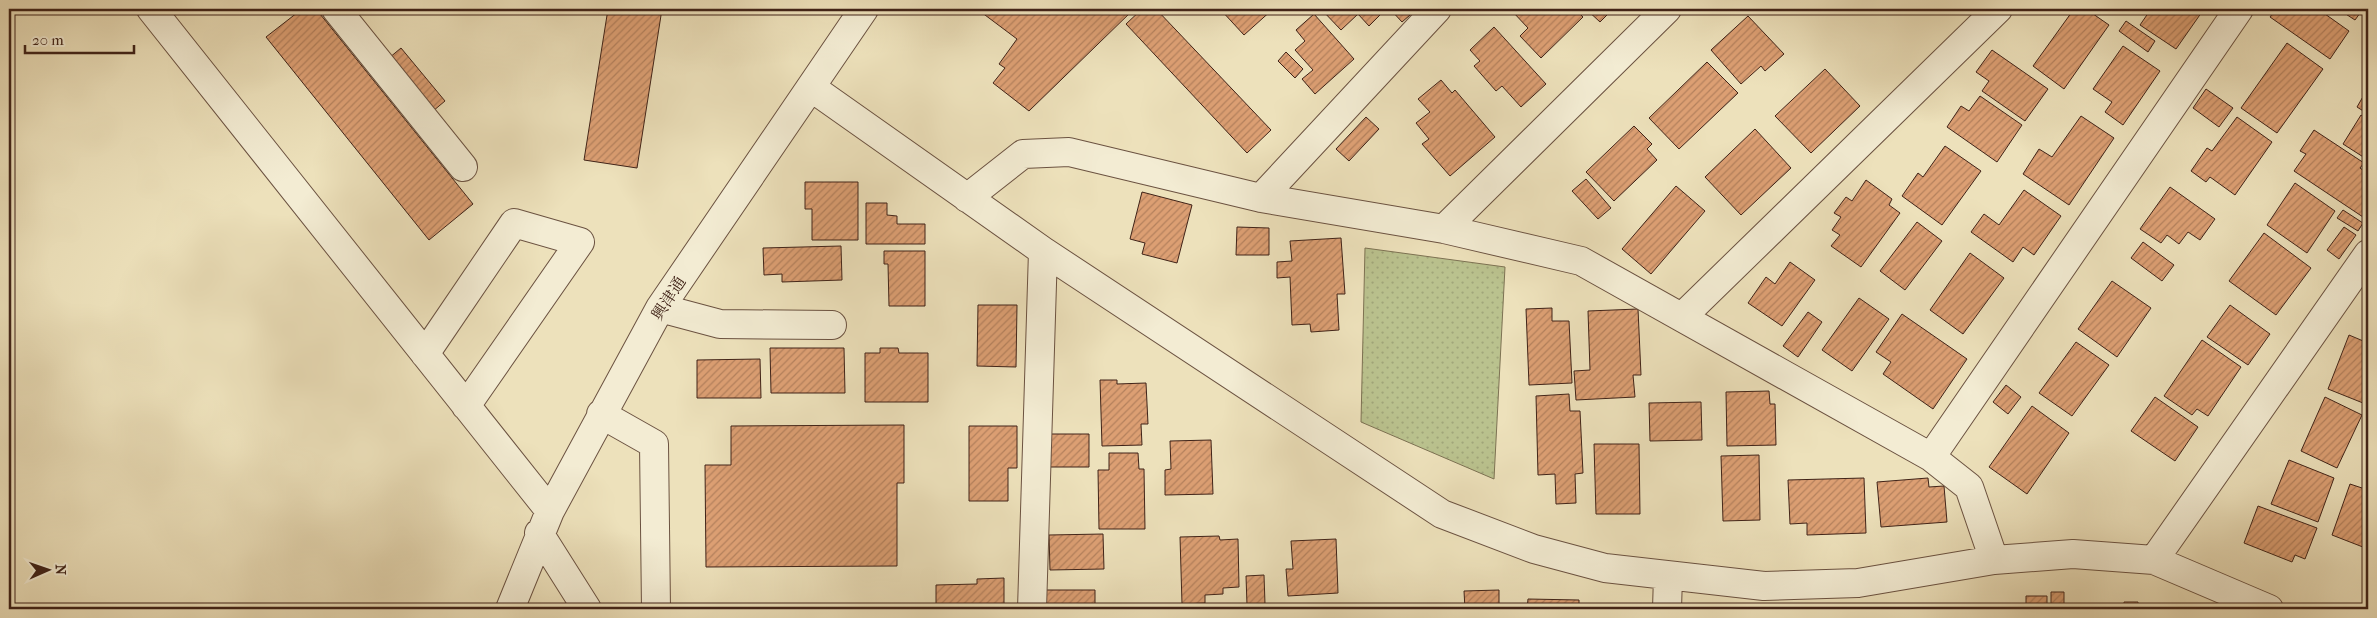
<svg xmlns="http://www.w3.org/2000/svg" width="2377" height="618" font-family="'IM FELL French Canon','Noto Serif JP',serif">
  <defs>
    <pattern id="park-dots" width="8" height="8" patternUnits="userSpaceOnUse" patternTransform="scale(1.25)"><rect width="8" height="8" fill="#bac28e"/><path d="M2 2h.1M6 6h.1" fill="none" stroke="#a1a67a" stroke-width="1.8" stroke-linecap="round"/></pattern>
    <pattern id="building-hatch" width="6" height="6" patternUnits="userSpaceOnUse" patternTransform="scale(1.25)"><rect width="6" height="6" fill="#dc9f73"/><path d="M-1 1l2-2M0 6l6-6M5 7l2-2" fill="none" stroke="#b4815d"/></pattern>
  </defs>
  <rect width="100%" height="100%" fill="#ede1bb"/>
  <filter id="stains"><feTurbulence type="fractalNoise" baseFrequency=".004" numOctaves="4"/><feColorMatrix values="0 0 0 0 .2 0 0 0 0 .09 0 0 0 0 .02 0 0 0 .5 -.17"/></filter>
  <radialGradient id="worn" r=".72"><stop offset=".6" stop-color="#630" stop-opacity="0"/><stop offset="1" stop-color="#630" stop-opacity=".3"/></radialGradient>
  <path fill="url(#park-dots)" stroke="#7d7253" d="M1365 248 1505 267 1494 479 1361 422Z"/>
  <path fill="url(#building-hatch)" stroke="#402318" d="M302 9H316L473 204 429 240 266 37Z
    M608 9H662L637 168 584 160Z
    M977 9H1129L1132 11 1029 111 993 83 1005 68 999 64 1017 39Z
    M1142 9H1156L1271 130 1247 153 1126 24Z
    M1220 9H1273L1244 35Z
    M1321 9H1380L1383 12 1369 26 1358 14 1341 30Z
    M1390 9H1417L1402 22Z
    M1514 9H1575L1583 17 1541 58 1520 36 1528 28 1512 11Z
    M1586 9H1613L1600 22Z
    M2074 9H2086L2109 25 2064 89 2033 66Z
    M2151 9 2161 12 2163 9H2204L2176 49 2140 25Z
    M2276 9H2318L2349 31 2330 59 2270 17Z
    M2338 9H2363L2355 20Z
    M1314 14 1354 59 1315 94 1302 79 1313 70 1295 50 1305 41 1296 30Z
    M1748 16 1784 54 1765 71 1761 66 1741 84 1711 50Z
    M2126 21 2155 41 2148 52 2119 31Z
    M1494 27 1546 84 1521 107 1502 86 1496 91 1474 66 1480 61 1470 50Z
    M2287 43 2323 69 2277 133 2241 108Z
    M2123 46 2160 71 2123 125 2105 112 2112 102 2093 89Z
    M401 48 445 101 433 111 389 58Z
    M1992 50 2048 89 2025 121 1982 91 1989 81 1976 72Z
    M1286 52 1303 69 1295 78 1278 61Z
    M1707 62 1738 93 1679 149 1649 118Z
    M1825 69 1860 106 1811 153 1775 116Z
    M1441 80 1452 93 1455 90 1495 137 1450 176 1422 144 1429 139 1416 123 1430 112 1418 99Z
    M2368 88V114L2357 107Z
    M2206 89 2233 108 2219 127 2193 108Z
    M1980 96 2022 125 1997 162 1947 127 1961 106 1969 111Z
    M2361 115 2368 120V160L2343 144Z
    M2081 116 2114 138 2069 205 2023 174 2039 149 2052 157Z
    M1366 117 1379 129 1349 161 1336 149Z
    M2237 117 2272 142 2235 195 2210 177 2206 182 2191 171 2207 148 2212 151Z
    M1634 126 1652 144 1647 149 1657 160 1614 201 1586 172Z
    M1755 129 1791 168 1741 215 1705 177Z
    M2314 130 2364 163 2360 168 2368 174 2366 183 2368 184 2366 195 2368 196 2366 219 2294 171 2306 154 2300 151Z
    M1945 146 1981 171 1942 225 1902 196 1918 173 1923 177Z
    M1586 179 1611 208 1598 219 1572 191Z
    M1866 180 1892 199 1889 205 1900 213 1861 267 1831 246 1840 235 1832 230 1841 217 1834 213 1846 197 1852 201Z
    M805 182H858V240H812V209H805Z
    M2295 183 2335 211 2307 253 2267 225Z
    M1676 186 1705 211 1651 274 1622 249Z
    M2170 187 2215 219 2200 240 2188 232 2179 244 2167 235 2161 243 2140 229Z
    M2024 190 2061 216 2034 255 2023 247 2013 262 1971 232 1984 214 1999 225Z
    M1142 192 1192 205 1177 263 1142 254 1145 243 1130 239Z
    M866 203H887V215L897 216V224H925V244H866Z
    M2343 210 2363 223 2358 231 2337 218Z
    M1917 222 1942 241 1905 290 1880 271Z
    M1237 227 1269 228V255H1236Z
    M2344 227 2356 235 2339 259 2327 250Z
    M2264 233 2311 268 2276 315 2229 281Z
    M1341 238 1345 294H1337L1339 330 1311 332 1310 324 1292 325 1290 277 1277 278V262L1292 261 1290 241Z
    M2143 242 2174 265 2162 281 2131 258Z
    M841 246 842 280 782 282V274L764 275 763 248Z
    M884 251H925V306H889L888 264H884Z
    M1970 253 2004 278 1963 334 1930 310Z
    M1790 262 1815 280 1782 326 1748 303 1766 277 1775 284Z
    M2112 281 2151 308 2117 357 2078 329Z
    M1859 298 1889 319 1852 371 1822 350Z
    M978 305H1017L1016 367 977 366Z
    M2230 305 2270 334 2248 365 2207 337Z
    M1552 308V321H1569L1572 383 1529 385 1526 309Z
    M1638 309 1641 375H1633L1635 397 1576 400 1574 371 1590 370 1588 311Z
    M1808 312 1822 322 1798 357 1783 346Z
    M1902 314 1967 359 1933 409 1883 374 1891 362 1876 352Z
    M2349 335 2368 343V405L2328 389Z
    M2202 340 2241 367 2208 416 2197 409 2192 415 2164 396Z
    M2076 342 2109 365 2072 416 2039 393Z
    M770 348H844L845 393H771Z
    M880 348H898L899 353H928V402H865V353H880Z
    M760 359 761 398H697V360Z
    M1100 380H1117V384L1146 383 1148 424H1141L1142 445 1102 446Z
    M2006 385 2021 397 2008 414 1993 402Z
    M1769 391 1770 404H1775L1776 445 1727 446 1726 392Z
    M1569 394 1570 411H1580L1583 473 1575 474 1576 503 1556 504 1555 474 1538 475 1536 396Z
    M2155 397 2198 427 2175 461 2131 431Z
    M2325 397 2362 415 2337 468 2301 451Z
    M1701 402 1702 440 1650 441 1649 403Z
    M2032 406 2069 433 2027 494 1989 467Z
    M904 425V483H897V566L706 567 705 465H731V426Z
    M969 426H1017V468H1008V501H969Z
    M1050 434H1089V467H1050Z
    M1211 440 1213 494 1165 495V470L1171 469 1170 441Z
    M1594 444H1639L1640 514H1596Z
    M1109 453H1138L1139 469H1144L1145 529H1099L1098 470H1109Z
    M1759 455 1760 520 1723 521 1721 456Z
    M2289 460 2334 478 2318 522 2271 504Z
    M1864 478 1866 533 1807 535V523L1790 524 1788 480Z
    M1928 478 1929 487 1944 486 1947 522 1881 527 1877 482Z
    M2350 484 2368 490V549L2332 535Z
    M2258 506 2317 528 2305 559 2295 555 2292 562 2244 543Z
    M1103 534 1104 569 1050 570 1049 535Z
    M1219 536 1220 540 1238 539 1239 587 1223 588V594L1205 595V603L1182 604 1180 537Z
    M1336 539 1338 593 1288 596 1286 569H1293L1291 541Z
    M1264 575 1265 604 1247 605 1246 576Z
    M1004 578V609H936V585L977 584V579Z
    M1042 590H1095V609H1042Z
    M1499 590V609H1465L1464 591Z
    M2051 592H2064V609H2051Z
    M2026 596H2047V609H2026Z
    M1528 599 1579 600V609H1527Z
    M2124 602H2138V609H2124Z
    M2117 604V609H2075V605Z
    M1387 605H1442V609H1387Z"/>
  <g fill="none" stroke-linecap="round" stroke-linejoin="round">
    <g stroke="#6b5241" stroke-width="30">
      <path id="minor" d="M151 9 550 511
        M336 9 463 167
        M812 88 1043 251 1442 514 1534 549 1605 568 1764 586 1858 583 1994 560 2073 554 2154 560 2269 609
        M967 198 1023 154 1069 152 1261 198 1444 229 1581 261 1931 457 1969 487 1994 560
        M1261 198 1437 9
        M1444 229 1667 9
        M660 308 720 324 832 325
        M1682 317 1998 9
        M425 354 514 223 580 242 466 406
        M601 414 654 444 656 609
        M1931 457 2239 9
        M539 533 587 609
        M2154 560 2368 254
        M510 609 550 511 660 308 864 9
        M1032 609 1043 251
        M1667 609 1668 576"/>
    </g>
    <use href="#minor" stroke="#f3ecd3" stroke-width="28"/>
  </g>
  <g text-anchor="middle" stroke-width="4" stroke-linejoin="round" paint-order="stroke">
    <g font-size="16" fill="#402318" stroke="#f3ecd3">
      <text transform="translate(668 298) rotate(-57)" y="6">興津通</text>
    </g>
  </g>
  <rect width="2377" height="618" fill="none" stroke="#ede1bb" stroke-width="30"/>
  <rect x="10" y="10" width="2357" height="598" fill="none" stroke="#402318" stroke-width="2.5"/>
  <rect x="15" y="15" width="2347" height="588" fill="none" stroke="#402318"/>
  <g transform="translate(48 570) rotate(88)" stroke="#f3ecd3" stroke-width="4" paint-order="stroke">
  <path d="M0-4L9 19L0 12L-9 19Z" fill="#402318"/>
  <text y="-8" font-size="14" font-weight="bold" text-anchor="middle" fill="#402318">N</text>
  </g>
  <path d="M25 45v8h109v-8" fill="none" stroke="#402318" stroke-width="2.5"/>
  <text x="32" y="45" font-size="15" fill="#402318" stroke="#f3ecd3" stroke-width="4" paint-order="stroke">20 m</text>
  <rect width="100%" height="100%" filter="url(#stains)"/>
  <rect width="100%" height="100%" fill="url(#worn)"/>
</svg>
